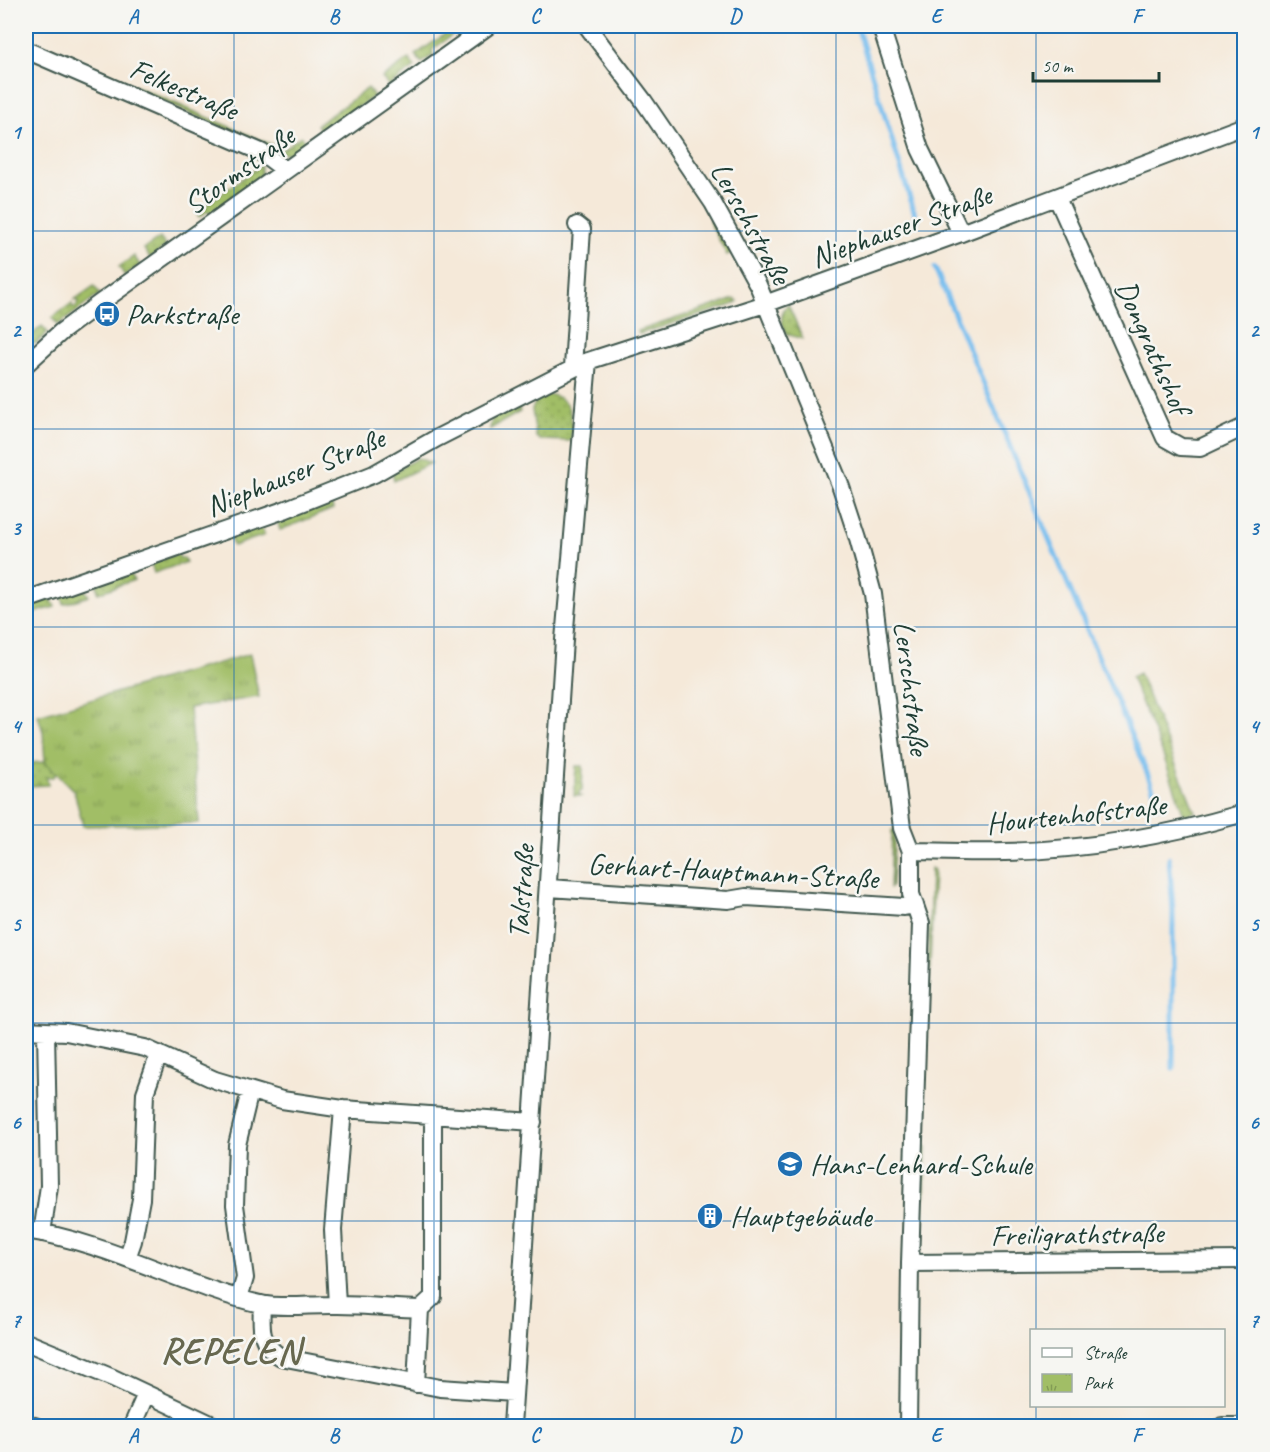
<svg xmlns="http://www.w3.org/2000/svg" width="1270" height="1452" font-family="Caveat,sans-serif">
  <defs>
    <pattern id="grass-dots" width="8" height="8" patternUnits="userSpaceOnUse" patternTransform="scale(1.5)"><rect width="8" height="8" fill="#a1be66"/><path d="M2 2h.1M6 6h.1" fill="none" stroke="#839c55" stroke-width="1.8" stroke-linecap="round"/></pattern>
    <pattern id="park-tufts" width="24" height="20" patternUnits="userSpaceOnUse" patternTransform="scale(1.5)"><rect width="24" height="20" fill="#a1be66"/><path d="M3 7l-1-3M5 7V3M7 7l1-3M15 17l-1-3M17 17v-4M19 17l1-3" fill="none" stroke="#839c55"/></pattern>
  </defs>
  <rect width="100%" height="100%" fill="#f6f6f2"/>
  <filter id="ink" filterUnits="userSpaceOnUse"><feTurbulence type="fractalNoise" baseFrequency=".0167" numOctaves="2"/><feDisplacementMap in="SourceGraphic" scale="12" xChannelSelector="R" yChannelSelector="G"/><feConvolveMatrix kernelMatrix="1 2 1 2 8 2 1 2 1" color-interpolation-filters="sRGB"/></filter>
  <filter id="wash" filterUnits="userSpaceOnUse"><feTurbulence type="fractalNoise" baseFrequency=".008" numOctaves="4" result="noise"/><feDisplacementMap in="SourceGraphic" scale="24" xChannelSelector="R" yChannelSelector="G"/><feGaussianBlur stdDeviation="1.35" result="paint"/><feColorMatrix in="noise" values="0 0 0 0 0 0 0 0 0 0 0 0 0 0 0 0 0 1.4 0 .05"/><feComposite in="paint" operator="in"/></filter>
  <g filter="url(#wash)">
    <rect width="100%" height="100%" fill="#f5e9d9"/>
    <path fill="url(#grass-dots)" stroke="#607e4d" stroke-width="1.5" d="M457 26H464L432 50 433 55 422 63 415 55Z
      M409 59 415 67 389 86 382 78Z
      M135 86 277 147 274 150 134 89Z
      M368 88 374 96 323 133 317 125Z
      M301 136 307 144C298 151 291 156 279 152Z
      M261 165V175L255 182 210 214 208 211 199 217 196 212Z
      M713 218 732 252 727 255 709 221Z
      M160 238 166 246 150 258 144 249Z
      M134 256 140 265 125 276 119 267Z
      M94 286 100 294 58 325 52 318 72 303V307H76L78 301 74 300Z
      M734 299 738 301 732 305 639 334 638 331Z
      M788 304 803 339 786 334C781 323 779 313 788 304Z
      M42 326 48 333 35 344 30 342 26 346V340Z
      M538 394C571 392 574 415 571 441L540 440 536 437 532 410Z
      M524 399V406H520L519 408 520 412 490 429 492 417Z
      M418 458 431 463 394 481 392 472Z
      M330 500 333 509 280 530 277 520Z
      M260 526 265 535 233 546 230 536Z
      M177 554 180 558H184L186 562 154 573 151 563Z
      M128 571 134 580 98 593 97 584Z
      M83 587 89 596 64 604 61 594Z
      M51 598 55 607 26 615V605Z
      M1139 673 1195 812 1184 815 1162 752 1131 677Z
      M45 762 56 773 54 777H47L48 785 26 786V763Z
      M576 766H583L582 791H580L579 794 581 796H574Z
      M892 830H895L892 886 890 888Z
      M931 868 934 870 929 990 927 988Z
      M923 1147 926 1148 925 1197H922Z"/>
    <path fill="url(#park-tufts)" stroke="#607e4d" stroke-width="1.5" d="M250 654 259 697 189 708 199 823 83 826 74 791 45 762 43 732 38 715Z"/>
    <g fill="none" stroke-linecap="round" stroke-linejoin="round">
      <path stroke="#76bdee" stroke-width="5" d="M857 26 917 221
        M935 268 1148 775 1159 806
        M1169 858 1173 910V1069"/>
    </g>
  </g>
  <g filter="url(#ink)">
    <g fill="none" stroke-linecap="round" stroke-linejoin="round">
      <g stroke="#3f574d" stroke-width="20">
        <path id="minor" d="M587 26 643 100 713 203 758 285 841 487 858 539 873 594 902 828 911 851V894L921 923 910 1263 908 1426
          M881 27 920 149 961 233
          M26 50 261 152 285 170
          M1057 198 1165 438 1181 447 1200 448 1244 427
          M26 364 61 332 100 303 488 26
          M573 367 582 229 577 225
          M26 600 284 510 374 474 437 438 588 361 765 304 961 233 1244 126
          M911 851C942 851 973 853 1004 852 1085 850 1166 836 1244 813
          M549 888 728 900 746 897 904 907 915 905
          M26 1030 66 1032 145 1048 215 1080 282 1100 343 1109 533 1122
          M26 1230C107 1242 180 1285 260 1304 285 1309 312 1304 338 1305 365 1305 392 1308 420 1309L433 1297V1116
          M42 1233 49 1186 46 1031
          M127 1258 133 1241 141 1199 145 1093 159 1054
          M910 1263 1244 1260
          M239 1298 245 1278 235 1205 237 1145 250 1091
          M262 1304C261 1328 259 1344 281 1357L440 1388 514 1393
          M337 1305 333 1230 343 1109
          M26 1342 113 1378 215 1426
          M416 1384 420 1309
          M26 1425 35 1426
          M132 1426 146 1394
          M512 1426 564 640 588 361
          M1222 1426H1244"/>
      </g>
      <use href="#minor" stroke="#fff" stroke-width="16"/>
    </g>
  </g>
  <path fill="none" stroke="#1f6fb2" stroke-width="1.5" stroke-opacity="0.55" d="M234 26V1426M434 26V1426M635 26V1426M836 26V1426M1036 26V1330M26 231H1244M26 429H1244M26 627H1244M26 825H1244M26 1023H1244M26 1221H1244M1036 1406V1426"/>
  <defs>
    <g id="bus-disc" transform="scale(1.35)"><circle r="9.5" fill="#1f6fb2" stroke="#f6f6f2"/><path d="M-5-6H5V4H4V6H2V4H-2V6H-4V4H-5ZM-3.5-4V0h7V-4ZM-3.5 1.2v1.5H-2V1.2ZM2 1.2v1.5H3.5V1.2Z" fill="#fff"/></g>
    <g id="school-disc" transform="scale(1.35)"><circle r="9.5" fill="#1f6fb2" stroke="#f6f6f2"/><path d="M0-5L7-2L0 1L-7-2ZM-4 1L0 2.5L4 1V4Q0 6-4 4Z" fill="#fff"/></g>
    <g id="building-disc" transform="scale(1.35)"><circle r="9.5" fill="#1f6fb2" stroke="#f6f6f2"/><path d="M-4-6H4V6H1V3H-1V6H-4ZM-2.5-4.3h1.7v1.8h-1.7ZM.8-4.3h1.7v1.8H.8ZM-2.5-1h1.7V.8h-1.7ZM.8-1h1.7V.8H.8Z" fill="#fff"/></g>
  </defs>
  <g fill-rule="evenodd">
    <use href="#bus-disc" x="107" y="314"/>
    <use href="#school-disc" x="790" y="1164"/>
    <use href="#building-disc" x="710" y="1216"/>
  </g>
  <g text-anchor="middle" stroke-width="5" stroke-linejoin="round" paint-order="stroke">
    <g font-size="30" fill="#1f3d34" stroke="#f6f6f2">
      <text transform="translate(184 89) rotate(23)" y="10">Felkestraße</text>
      <text transform="translate(239 170) rotate(-36)" y="10">Stormstraße</text>
      <text transform="translate(751 223) rotate(61)" y="10">Lerschstraße</text>
      <text transform="translate(901 226) rotate(-20)" y="10">Niephauser Straße</text>
      <text transform="translate(1153 347) rotate(66)" y="10">Dongrathshof</text>
      <text transform="translate(295 472) rotate(-22)" y="10">Niephauser Straße</text>
      <text transform="translate(912 688) rotate(83)" y="10">Lerschstraße</text>
      <text transform="translate(1076 814) rotate(-6)" y="10">Hourtenhofstraße</text>
      <text transform="translate(733 871) rotate(3)" y="10">Gerhart-Hauptmann-Straße</text>
      <text transform="translate(521 892) rotate(-86)" y="10">Talstraße</text>
      <text transform="translate(1077 1234) rotate(-1)" y="10">Freiligrathstraße</text>
    </g>
    <g font-size="30" fill="#1f3d34" stroke="#f6f6f2" text-anchor="start">
      <text x="126" y="324">Parkstraße</text>
      <text x="810" y="1174">Hans-Lenhard-Schule</text>
      <text x="730" y="1226">Hauptgebäude</text>
    </g>
    <g font-size="36" font-weight="bold" letter-spacing="1.5" fill="#67684f" stroke="#f6f6f2">
      <text x="231" y="1363">REPELEN</text>
    </g>
  </g>
  <rect width="1270" height="1452" fill="none" stroke="#f6f6f2" stroke-width="66"/>
  <rect x="1030" y="1329" width="195" height="78" fill="#f6f6f2" stroke="#a0aca6" stroke-width="1.5"/>
  <rect x="1042" y="1348" width="30" height="9" fill="#ffffff" stroke="#a0aca6" stroke-width="1.5"/>
  <text x="1084" y="1359" font-size="18" fill="#1f3d34">Straße</text>
  <rect x="1042" y="1374" width="30" height="18" fill="url(#park-tufts)" stroke="#a0aca6" stroke-width="1.5"/>
  <text x="1084" y="1389" font-size="18" fill="#1f3d34">Park</text>
  <path d="M1033 72v9h126v-9" fill="none" stroke="#1f3d34" stroke-width="3"/>
  <text x="1042" y="72" font-size="18" fill="#1f3d34" stroke="#f6f6f2" stroke-width="4.5" paint-order="stroke">50 m</text>
  <rect x="33" y="33" width="1204" height="1386" fill="none" stroke="#1f6fb2" stroke-width="2"/>
  <g font-size="20" text-anchor="middle" font-weight="bold" fill="#1f6fb2">
    <text x="133" y="23">A</text>
    <text x="334" y="23">B</text>
    <text x="535" y="23">C</text>
    <text x="735" y="23">D</text>
    <text x="936" y="23">E</text>
    <text x="1137" y="23">F</text>
    <text x="16" y="139">1</text>
    <text x="1254" y="139">1</text>
    <text x="16" y="337">2</text>
    <text x="1254" y="337">2</text>
    <text x="16" y="535">3</text>
    <text x="1254" y="535">3</text>
    <text x="16" y="733">4</text>
    <text x="1254" y="733">4</text>
    <text x="16" y="931">5</text>
    <text x="1254" y="931">5</text>
    <text x="16" y="1129">6</text>
    <text x="1254" y="1129">6</text>
    <text x="16" y="1327">7</text>
    <text x="1254" y="1327">7</text>
    <text x="133" y="1442">A</text>
    <text x="334" y="1442">B</text>
    <text x="535" y="1442">C</text>
    <text x="735" y="1442">D</text>
    <text x="936" y="1442">E</text>
    <text x="1137" y="1442">F</text>
  </g>
</svg>
